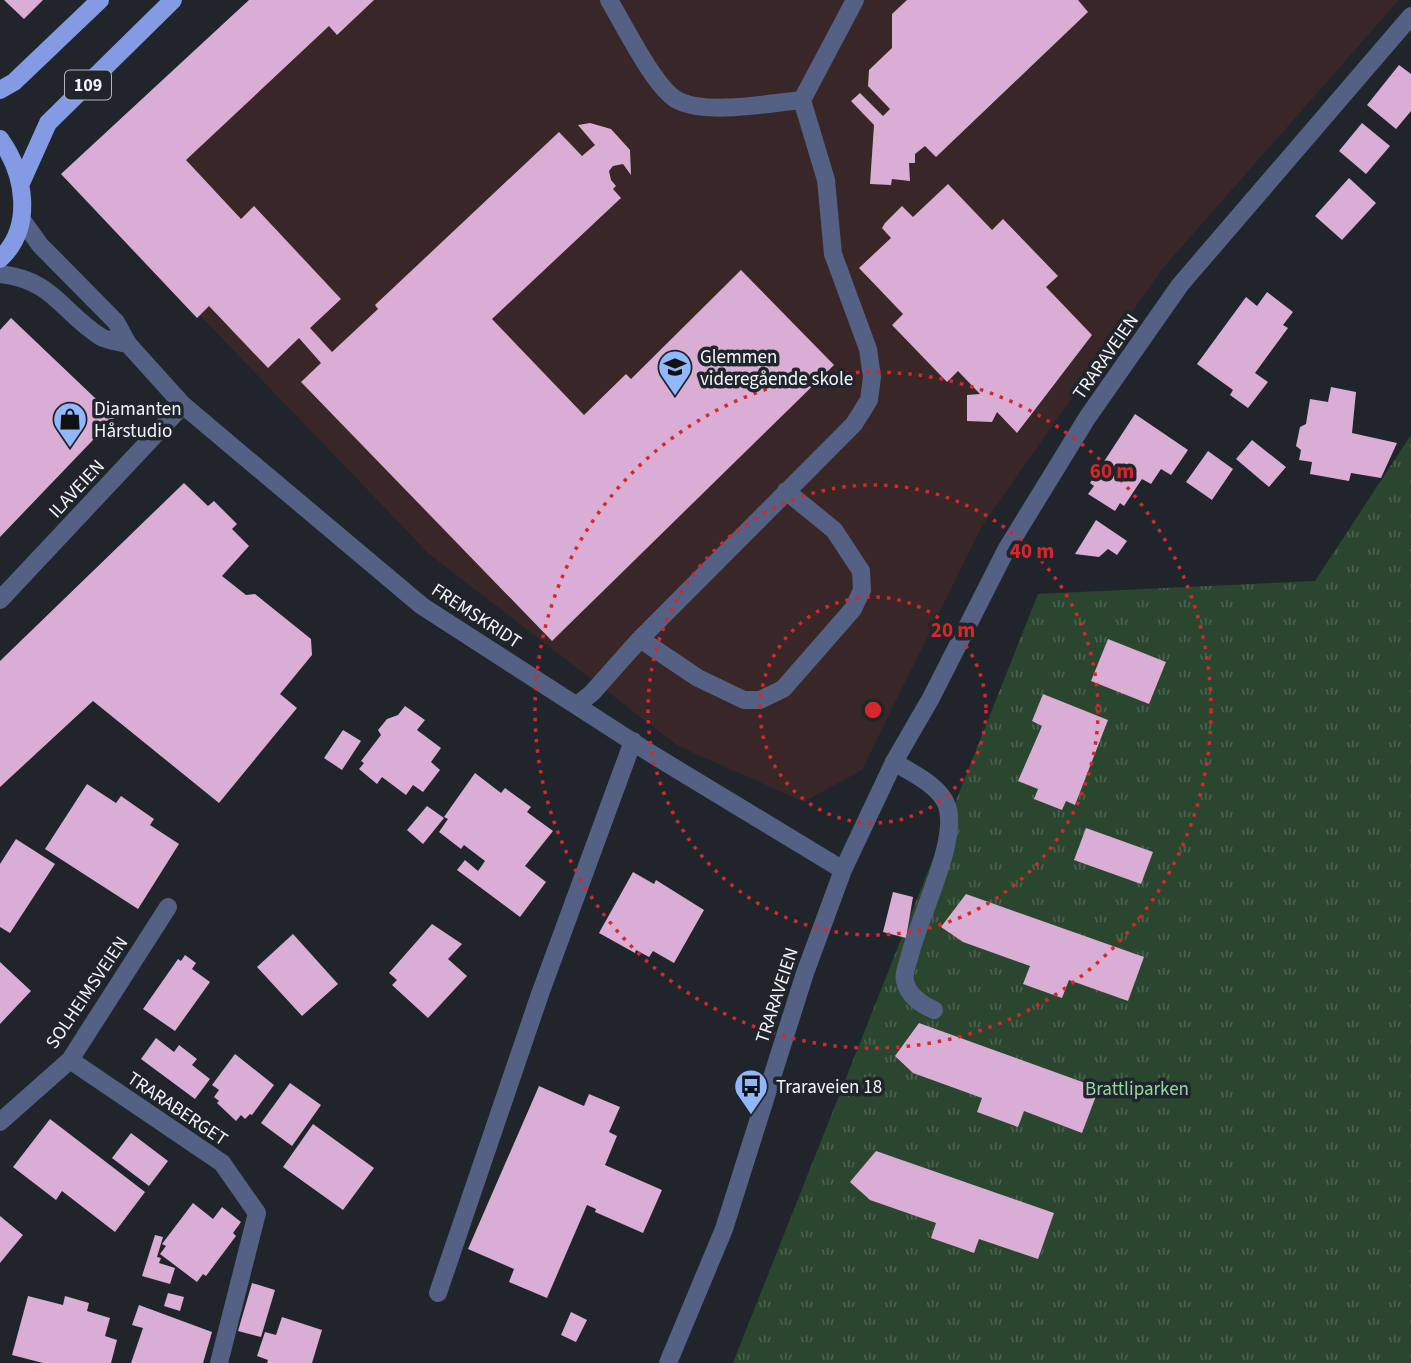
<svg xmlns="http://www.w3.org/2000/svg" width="1411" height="1363" font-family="'Source Sans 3',sans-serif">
  <defs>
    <pattern id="park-tufts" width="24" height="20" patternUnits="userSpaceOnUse" patternTransform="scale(1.75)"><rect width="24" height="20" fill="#2b462f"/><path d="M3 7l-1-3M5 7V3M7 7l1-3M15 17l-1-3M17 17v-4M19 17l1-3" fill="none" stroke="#4a614e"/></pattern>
  </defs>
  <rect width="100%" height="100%" fill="#1f252b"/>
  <path fill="#392627" d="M258 0H1399L1163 268 982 526 862 770 804 802 678 746 429 554 69 179Z"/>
  <path fill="url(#park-tufts)" d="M1411 435V1363H733L1038 594 1315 581Z"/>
  <path fill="#daaed4" d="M4 0H43L24 19Z
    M249 0H374L337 35 329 26 186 160 241 219 254 206 341 299 310 328 332 352 378 309 375 305 559 132 582 156 595 145 578 125 590 123 611 129 630 150 631 175 623 164 613 166 609 171 611 180 616 186 613 189 621 198 492 319 584 415 626 374 631 379 741 270 834 365 552 641 301 382 321 363 299 338 268 368 209 306 197 318 61 174Z
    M907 0H1078L1088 12 936 157 925 146 915 154V163H909L910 181 892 179 891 185 870 184 874 125 851 101 860 93 883 116 890 109 868 86 869 70 892 48V14Z
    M1399 65 1411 74V111L1396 129 1367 105Z
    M1362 123 1390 146 1366 174 1339 151Z
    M1349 178 1376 203 1342 240 1315 216Z
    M948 184 992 230 1003 219 1058 276 1046 287 1092 335 1017 433 997 412 992 422 967 421V395L980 394 958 371 947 382 892 325 903 314 859 268 891 238 882 228 885 223 902 206 913 217Z
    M1267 292 1293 312 1283 325 1288 328 1255 373 1268 382 1248 408 1230 395 1233 390 1197 364 1246 297 1257 306Z
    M11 318 115 417 0 537V330Z
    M1331 387 1356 392 1352 433 1397 443 1381 478 1351 473 1349 481 1310 474 1312 462 1299 460 1301 450 1296 446 1300 427 1306 424 1310 399 1328 402Z
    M1135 414 1188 450 1171 475 1161 469 1151 484 1142 479 1124 506 1120 503 1115 511 1088 494 1094 486 1090 483Z
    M1252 440 1286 467 1269 487 1236 459Z
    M1208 451 1233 469 1212 500 1186 482Z
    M184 483 208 506 214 501 237 524 232 529 249 546 222 576 246 595 255 594 311 639 312 655 280 694 297 708 219 803 93 701 0 787V661Z
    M1096 520 1127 541 1117 555 1108 549 1099 557 1075 554Z
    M1108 639 1166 662 1149 704 1091 681Z
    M1043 694 1108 720 1075 805 1066 801 1062 810 1034 799 1038 789 1018 781 1042 726 1032 721Z
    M405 706 425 720 417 730 441 748 431 762 440 770 423 792 413 785 406 795 382 777 377 784 359 769 364 763 361 761 381 735 378 730 387 719 398 715Z
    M343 730 361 741 342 770 324 758Z
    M475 773 501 793 505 788 531 807 527 812 553 831 525 866 546 882 520 917 457 870 465 860 478 871 485 861 464 845 461 849 439 832 448 819 444 817Z
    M87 784 116 803 121 796 154 819 150 825 179 844 138 909 45 849Z
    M427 806 444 818 423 844 407 830Z
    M1086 828 1153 852 1141 884 1074 860Z
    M16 839 55 864 10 933 0 927V864Z
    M633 872 654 884 656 880 704 910 674 963 653 951 649 957 636 950 635 953 599 933Z
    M893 892 913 897 906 938 883 932Z
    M966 894 1144 957 1128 1001 1069 980 1062 998 1023 984 1030 966 963 942 941 927Z
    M432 924 462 944 448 959 467 976 428 1018 392 985 397 980 389 973Z
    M293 934 338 984 302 1016 257 967Z
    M185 955 196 963 192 969 210 982 175 1031 143 1009 178 959 181 961Z
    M0 962 31 991 0 1024Z
    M919 1023 1099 1088 1082 1133 1024 1111 1018 1127 977 1112 982 1098 913 1073 895 1056Z
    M156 1038 174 1052 179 1045 197 1059 192 1065 210 1079 195 1099 141 1059Z
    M235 1054 274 1085 252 1115 250 1114 245 1119 241 1115 236 1121 217 1103 219 1101 214 1097 219 1090 212 1085Z
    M290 1083 321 1105 292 1146 261 1123Z
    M539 1086 584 1106 589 1094 620 1107 609 1132 617 1136 605 1165 662 1190 643 1233 595 1212 596 1209 587 1205 547 1298 509 1282 514 1269 468 1249Z
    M50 1119 145 1192 115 1232 62 1191 56 1200 13 1167Z
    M313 1124 374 1168 343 1210 283 1167Z
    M131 1133 168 1161 149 1186 112 1158Z
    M876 1151 1054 1213 1038 1259 979 1239 974 1253 931 1238 936 1223 870 1200 850 1182Z
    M193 1203 213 1219 222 1207 241 1222 233 1233 236 1236 206 1276 203 1274 197 1282 160 1254 166 1246 162 1244Z
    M0 1216 23 1235 0 1263Z
    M155 1235 163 1237 157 1257 161 1258 159 1263 175 1268 170 1284 142 1276Z
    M252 1283 275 1290 261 1337 238 1331Z
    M168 1293 184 1297 180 1311 164 1306Z
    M28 1296 63 1305 65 1296 89 1303 87 1311 110 1318 105 1336 117 1340 111 1363H43L12 1355Z
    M139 1305 212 1332 203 1363H131L143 1328 132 1325Z
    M571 1312 587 1320 576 1342 561 1335Z
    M282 1317 322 1330 312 1363H267L268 1360 257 1356 265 1332 276 1335Z"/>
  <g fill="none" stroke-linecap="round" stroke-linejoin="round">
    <path stroke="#546084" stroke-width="18" d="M609 0C623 23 656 91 679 101 708 115 770 103 802 100
      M640 639 698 678 744 700H760L783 689 853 609 862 590 861 571 834 530 786 491
      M577 705 592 693 640 639 854 424 869 400 872 377 868 349 833 254 826 180 802 100 855 0
      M894 762C911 773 940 785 947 806 959 840 919 917 910 955 908 963 903 974 905 981 908 996 921 1004 934 1010
      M438 1293 540 994 633 741"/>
    <path stroke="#546084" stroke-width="18" d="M22 220 40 245 116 322 128 344 183 405 422 606 650 753 843 870
      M0 274C54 280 61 312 101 337 108 341 120 342 128 344
      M0 600 183 405
      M70 1060 222 1163 257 1213 219 1363
      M0 1122 70 1060 168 907
      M668 1363 724 1229 805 973 843 870 894 762 931 698 1006 550 1087 418 1180 285 1411 16"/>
    <path stroke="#839be5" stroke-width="18" d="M0 90 14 82 100 0
      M0 139C25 174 34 227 0 259
      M21 183 48 123 173 0"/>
  </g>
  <g fill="none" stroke="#d62828" stroke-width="3.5" stroke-dasharray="3.5 7">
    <circle cx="873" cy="710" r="113"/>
    <circle cx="873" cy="710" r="225"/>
    <circle cx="873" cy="710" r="338"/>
  </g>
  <defs>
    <g id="school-pin" transform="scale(1.75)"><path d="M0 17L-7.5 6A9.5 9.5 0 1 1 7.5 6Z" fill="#92b7fd" stroke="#1f252b"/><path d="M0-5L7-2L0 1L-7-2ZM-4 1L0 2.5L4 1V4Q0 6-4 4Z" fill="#111"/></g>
    <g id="shop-pin" transform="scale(1.75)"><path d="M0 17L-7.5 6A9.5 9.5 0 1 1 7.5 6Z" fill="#92b7fd" stroke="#1f252b"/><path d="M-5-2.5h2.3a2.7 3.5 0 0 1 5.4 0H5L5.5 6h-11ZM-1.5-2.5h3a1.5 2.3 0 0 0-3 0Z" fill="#111"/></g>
    <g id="bus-pin" transform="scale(1.75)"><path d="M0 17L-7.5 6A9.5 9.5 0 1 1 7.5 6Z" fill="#92b7fd" stroke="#1f252b"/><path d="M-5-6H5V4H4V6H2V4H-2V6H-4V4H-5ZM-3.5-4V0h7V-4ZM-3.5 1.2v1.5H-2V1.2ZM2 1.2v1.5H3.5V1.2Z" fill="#111"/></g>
  </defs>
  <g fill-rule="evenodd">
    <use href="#school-pin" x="675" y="367"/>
    <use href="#shop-pin" x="70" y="419"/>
    <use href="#bus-pin" x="751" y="1086"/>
  </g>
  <g text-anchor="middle" stroke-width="7" stroke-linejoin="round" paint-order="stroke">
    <rect fill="#1f252b" stroke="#b2b7bb" stroke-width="2" x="65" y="70.5" width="46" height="29" rx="5"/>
    <g font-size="18" font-weight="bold" fill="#f1f6f9">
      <text x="88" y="91">109</text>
    </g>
    <g font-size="19" fill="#f1f6f9" stroke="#1f252b" text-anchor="start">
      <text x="700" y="363">Glemmen<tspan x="700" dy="22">videregående skole</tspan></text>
      <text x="94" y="415">Diamanten<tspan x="94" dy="22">Hårstudio</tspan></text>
      <text x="776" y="1093">Traraveien 18</text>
    </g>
    <g font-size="19" fill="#f1f6f9" stroke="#1f252b">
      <text transform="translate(1105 356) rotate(-55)" y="7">TRARAVEIEN</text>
      <text transform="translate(76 488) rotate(-47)" y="7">ILAVEIEN</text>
      <text transform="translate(477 615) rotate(33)" y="7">FREMSKRIDT</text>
      <text transform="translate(86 992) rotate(-56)" y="7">SOLHEIMSVEIEN</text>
      <text transform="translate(776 995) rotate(-72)" y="7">TRARAVEIEN</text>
      <text transform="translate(178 1108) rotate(34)" y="7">TRARABERGET</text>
    </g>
    <g font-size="19" fill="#97d8a0" stroke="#1f252b">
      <text x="1137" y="1095">Brattliparken</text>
    </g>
  </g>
  <circle cx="873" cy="710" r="10" fill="#d62828" stroke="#1f252b" stroke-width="3.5"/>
  <g font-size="21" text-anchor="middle" font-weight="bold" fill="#d62828" stroke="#1f252b" stroke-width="7" stroke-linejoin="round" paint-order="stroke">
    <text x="1112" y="478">60 m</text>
    <text x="1032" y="558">40 m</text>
    <text x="953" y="637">20 m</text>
  </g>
</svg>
